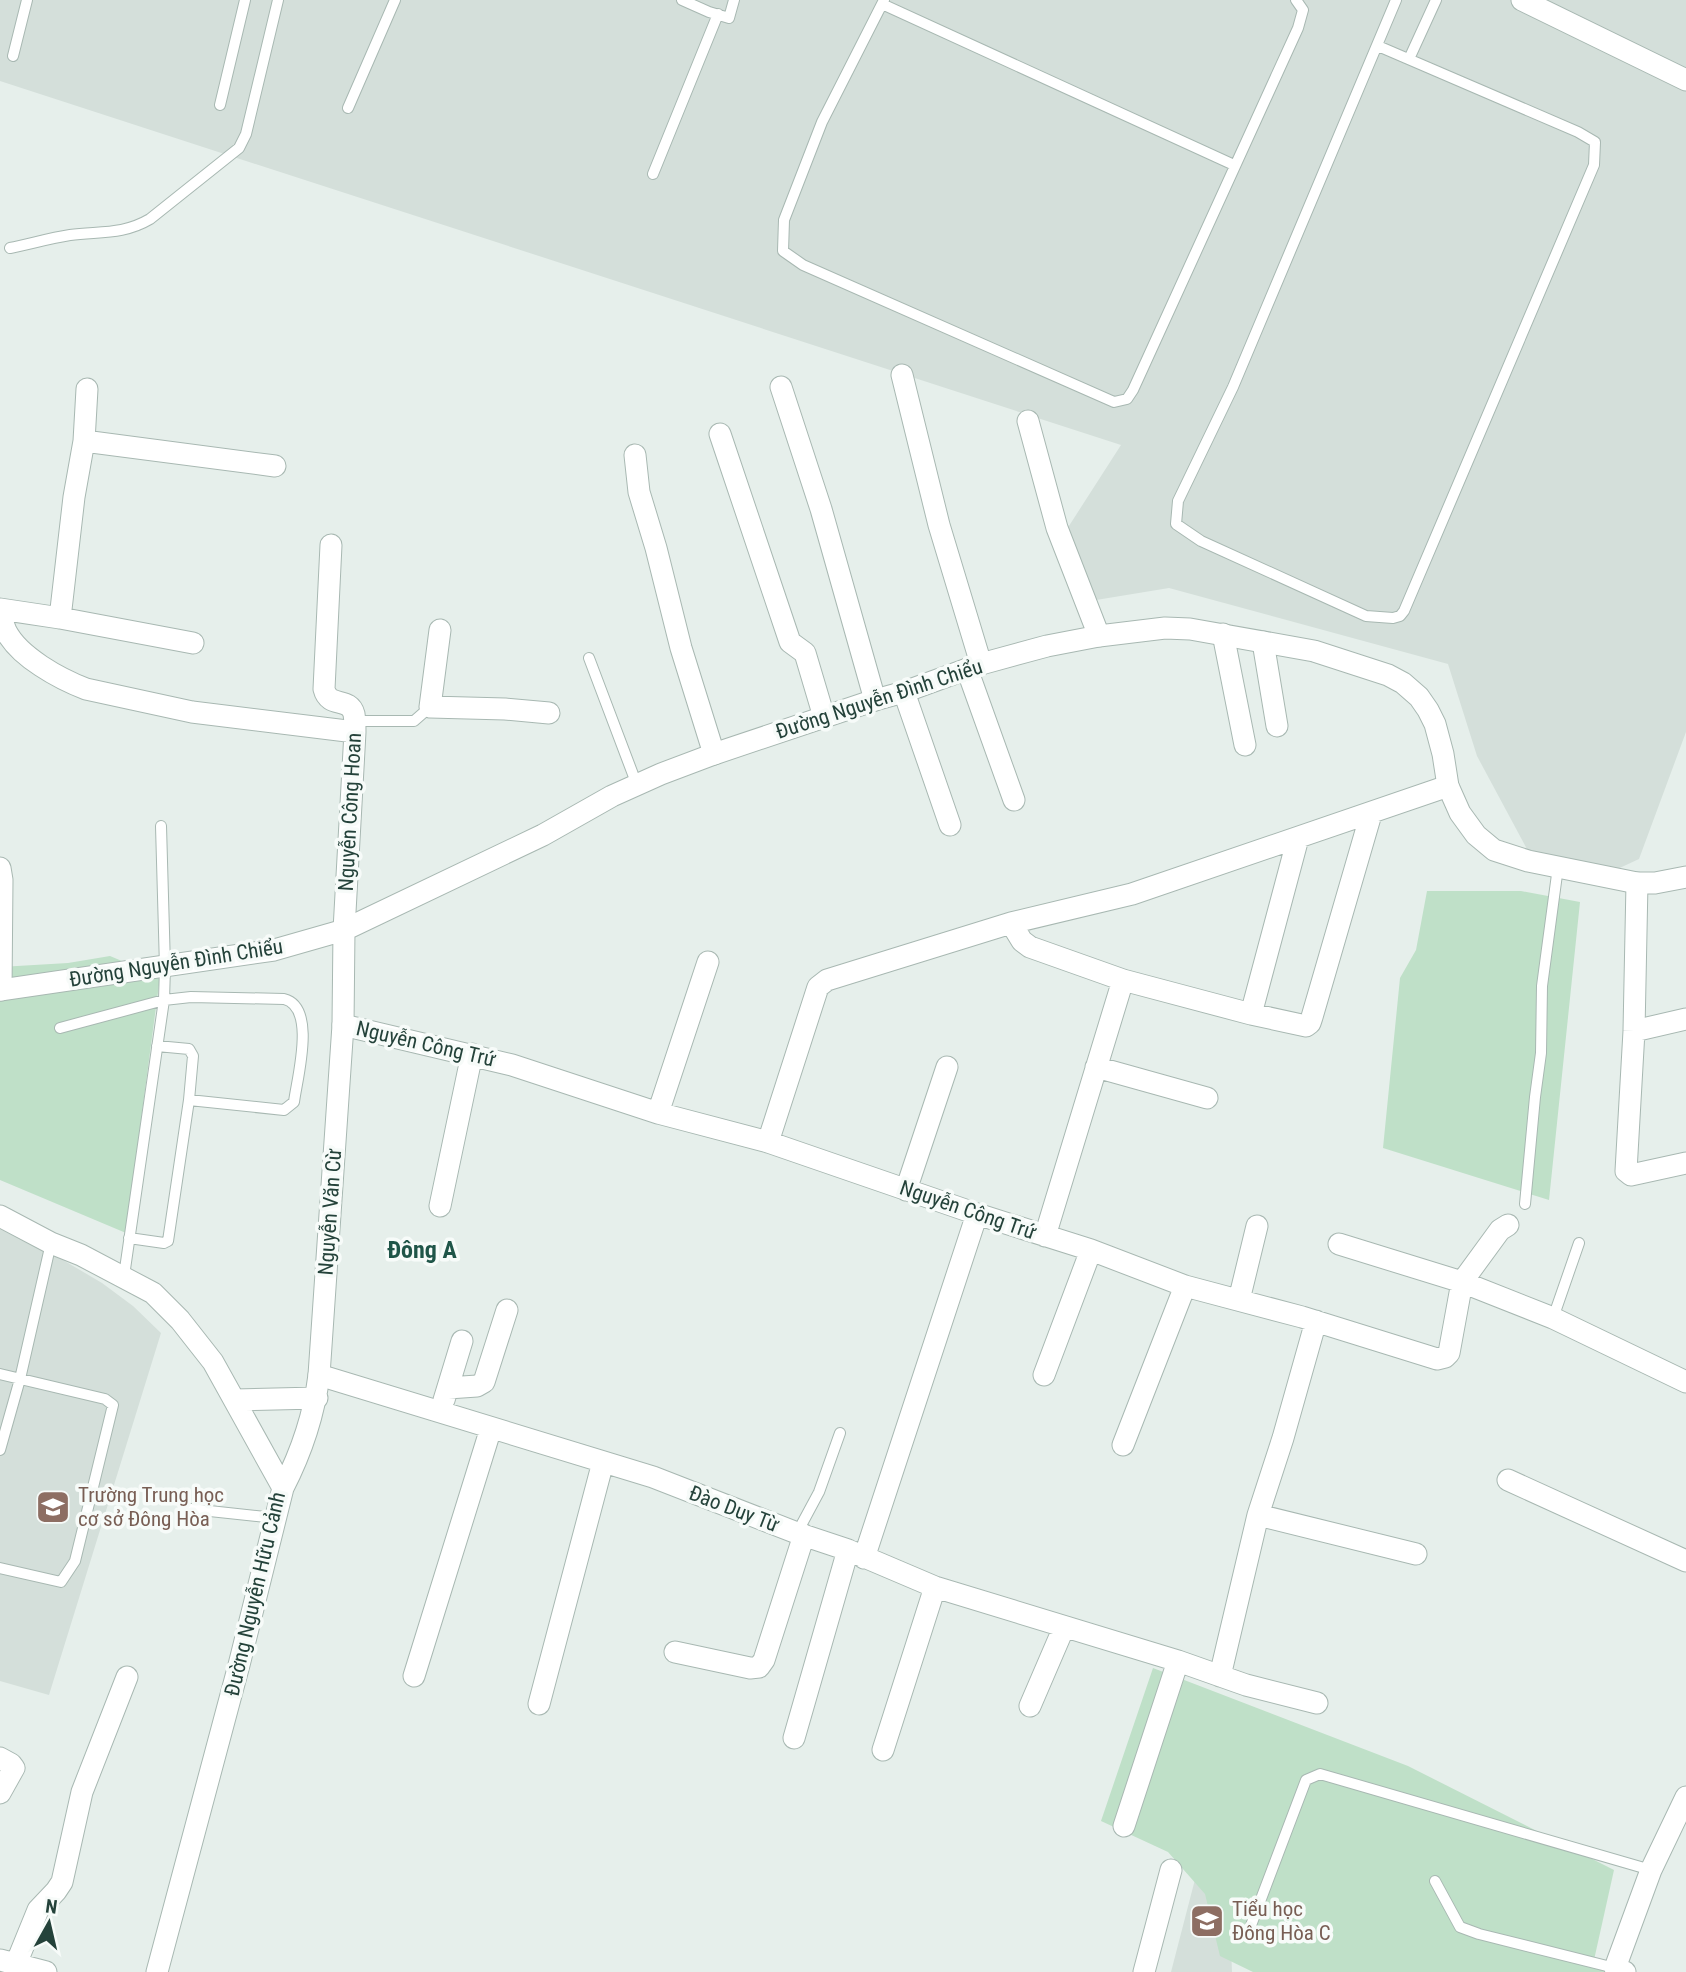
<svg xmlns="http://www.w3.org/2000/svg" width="1686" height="1972" font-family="'Roboto Condensed',sans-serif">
  <rect width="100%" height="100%" fill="#e6efeb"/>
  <path fill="#d4dfda" d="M0 0H1686V732L1639 859 1611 872 1528 851 1477 756 1448 664 1169 588 1090 601 1058 543 1121 445 0 81Z
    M0 1223 102 1283 133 1306 161 1333 49 1695 0 1681Z
    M1199 1864 1228 1870 1232 1972H1171Z"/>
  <path fill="#bfe0c8" d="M1427 891H1521L1580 902 1549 1200 1383 1148 1400 978 1416 950Z
    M110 956 160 977 126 1233 0 1180V967L68 963Z
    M1153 1668 1408 1766 1614 1870 1594 1960 1617 1972H1253L1220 1956 1205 1894 1168 1852 1101 1821Z"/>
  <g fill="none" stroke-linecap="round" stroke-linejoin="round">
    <g stroke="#a8b8b2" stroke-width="12">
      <path id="service" d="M682 0 709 12 729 18 734 0
        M884 0 822 122 784 220 783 251 803 265 1114 402 1127 399 1133 390 1298 28 1303 10 1296 0
        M882 4 1234 165
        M1378 46 1578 132 1595 142 1594 165 1404 611 1400 616 1393 618 1366 616 1201 541 1176 524 1178 501 1233 387 1396 0
        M13 56 27 0
        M1409 59 1436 0
        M220 105 245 0
        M348 108 395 0
        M653 174 718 14
        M10 248C30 244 50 238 70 235 99 231 123 235 150 219L239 148 246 134 278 0
        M589 658 637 785
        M354 721H414L430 707
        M60 1028 164 1000 191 997 284 999C317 1007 297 1078 294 1102L284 1110 189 1100
        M1525 1204 1535 1097 1541 1053 1542 986 1558 867
        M129 1238 164 1243 168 1241 189 1100 193 1056 189 1049 157 1046
        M124 1276 164 1000 165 967 161 826
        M1553 1318 1579 1243
        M0 1374 105 1399 113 1405 75 1561 61 1582 0 1568
        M0 1450 20 1379 51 1243
        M191 1509 275 1518
        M797 1533 819 1492 840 1433
        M1435 1881 1460 1927 1479 1934 1615 1968
        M1250 1928 1306 1780 1320 1774 1651 1870"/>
    </g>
    <g stroke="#a8b8b2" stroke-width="23">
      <path id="minor" d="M1522 0 1686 80
        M902 375 939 525 981 664
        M781 387 821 509 875 700
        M1028 421 1057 528 1099 636
        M720 434 790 642 805 653 824 717
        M84 441 87 389
        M635 455 639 492 656 548 681 648 714 754
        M331 545 324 689C329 709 349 696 354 714 355 720 355 727 355 732L344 930
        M0 609 60 618 193 643
        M0 615C2 620 4 626 6 631 19 657 60 679 86 689L192 712 355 732
        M60 618 74 497 84 441 275 466
        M440 630 430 707 505 709 549 713
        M1223 634 1245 745
        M1263 642 1277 726
        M967 669 1014 800
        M904 692 950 825
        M0 868 2 880 1 990
        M1637 883 1634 1031 1626 1171 1631 1175 1686 1163
        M1011 923 1022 941 1030 947 1123 980 1251 1014 1306 1026 1310 1023 1312 1017 1371 814
        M1251 1014 1298 838
        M343 1025 512 1065 658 1113 768 1142 977 1214 1091 1250 1185 1286 1302 1317 1437 1359 1445 1357 1449 1353 1462 1282 1500 1230 1508 1225
        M1634 1031 1686 1019
        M1096 1067 1207 1098
        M658 1113 708 962
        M768 1142 818 987 827 980 1011 923 1132 894 1448 786
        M906 1190 947 1067
        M440 1206 472 1054
        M1045 1236 1123 980
        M1339 1244 1462 1282 1553 1318 1686 1382
        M1239 1300 1257 1226
        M319 1375 653 1477 797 1533 848 1550 935 1587 1178 1661 1246 1685 1317 1703
        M1044 1375 1091 1250
        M448 1388 477 1386 484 1382 507 1310
        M444 1400 462 1341
        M1123 1445 1185 1286
        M1508 1480 1686 1561
        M1258 1515 1416 1554
        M864 1558 977 1214
        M675 1652 750 1668 759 1667 764 1660 804 1535
        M414 1676 491 1428
        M1220 1676 1258 1515 1283 1438 1316 1321
        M539 1704 603 1462
        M1030 1706 1064 1627
        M794 1738 848 1550
        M883 1750 935 1587
        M0 1758 11 1764 14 1768 0 1793
        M1124 1826 1178 1661
        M0 1960 46 1972
        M16 1964 38 1910 56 1891 62 1882 82 1792 127 1677
        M1144 1972 1171 1870
        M1625 1972 1615 1968 1651 1870 1686 1797"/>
    </g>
    <g stroke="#a8b8b2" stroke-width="23">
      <path id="tertiary" d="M0 990 274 950 344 930 543 835 612 796 661 774 714 754 875 700 904 692 981 664 1047 646 1099 636 1165 628 1190 629 1314 651 1388 675 1403 683 1419 697 1428 710 1435 724 1443 754 1448 786 1460 813 1476 835 1494 850 1528 861 1637 883H1655L1686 877
        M0 1216 51 1243 81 1255 153 1293 180 1320 213 1362 283 1488 239 1665 157 1972
        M235 1400 317 1398
        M283 1488C301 1453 314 1415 319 1375L343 1025 344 930"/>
    </g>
    <use href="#service" stroke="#fff" stroke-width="10"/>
    <use href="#minor" stroke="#fff" stroke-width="21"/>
    <use href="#tertiary" stroke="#fff" stroke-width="21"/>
  </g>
  <defs>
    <g id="school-square" transform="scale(1.75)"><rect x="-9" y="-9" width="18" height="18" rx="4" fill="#8d6e63" stroke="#f7fbf9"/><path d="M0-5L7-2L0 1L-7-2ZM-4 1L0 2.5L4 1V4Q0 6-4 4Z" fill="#fff"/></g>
  </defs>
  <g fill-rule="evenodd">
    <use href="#school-square" x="53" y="1507"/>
    <use href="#school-square" x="1207" y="1921"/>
  </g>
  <g text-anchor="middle" stroke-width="7" stroke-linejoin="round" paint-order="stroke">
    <g font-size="21" fill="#24423a" stroke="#f7fbf9">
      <text transform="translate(879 699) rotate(-18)" y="7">Đường Nguyễn Đình Chiểu</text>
      <text transform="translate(350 812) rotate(-87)" y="7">Nguyễn Công Hoan</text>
      <text transform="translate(176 963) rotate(-9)" y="7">Đường Nguyễn Đình Chiểu</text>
      <text transform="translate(426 1044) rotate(13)" y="7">Nguyễn Công Trứ</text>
      <text transform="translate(968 1210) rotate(19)" y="7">Nguyễn Công Trứ</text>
      <text transform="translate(330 1212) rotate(-86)" y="7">Nguyễn Văn Cừ</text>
      <text transform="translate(734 1509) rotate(21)" y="7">Đào Duy Từ</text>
      <text transform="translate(255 1594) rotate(-77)" y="7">Đường Nguyễn Hữu Cảnh</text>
    </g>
    <g font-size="21" fill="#785e54" stroke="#f7fbf9" text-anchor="start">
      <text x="78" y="1502">Trường Trung học<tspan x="78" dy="24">cơ sở Đông Hòa</tspan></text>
      <text x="1232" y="1916">Tiểu học<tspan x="1232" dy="24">Đông Hòa C</tspan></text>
    </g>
    <g font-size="24" font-weight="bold" fill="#1f5548" stroke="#f7fbf9">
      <text x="422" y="1258">Đông A</text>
    </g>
  </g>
  <g transform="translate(49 1923) rotate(8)" stroke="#f7fbf9" stroke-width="5" paint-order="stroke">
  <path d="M0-5L12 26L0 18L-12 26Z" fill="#24423a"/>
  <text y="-10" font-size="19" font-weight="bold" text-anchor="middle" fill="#24423a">N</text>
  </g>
</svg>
